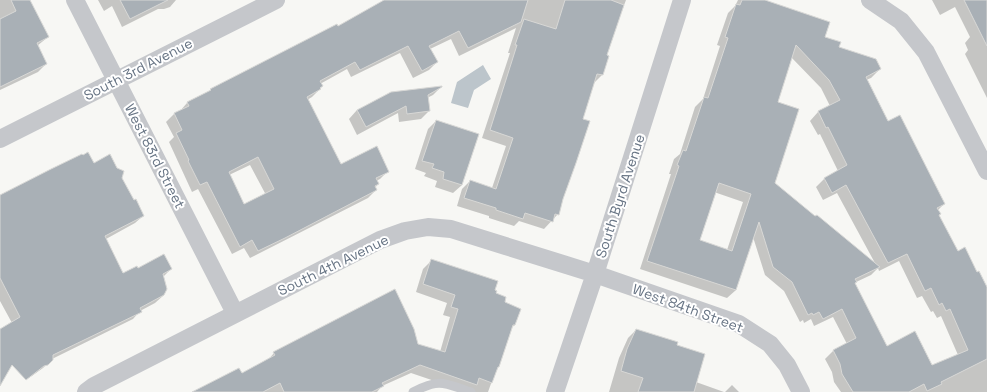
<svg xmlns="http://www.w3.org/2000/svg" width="987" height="392" font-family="'Space Grotesk',sans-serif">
  <rect width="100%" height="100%" fill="#f7f7f4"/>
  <path fill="#bcc5cb" d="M483 65 491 79 474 90 468 108 451 103 457 82Z"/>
  <path fill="#0003" fill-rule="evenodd" d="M0 0H29L48 37 37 46 46 64 38 72 0 90Z
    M98 0H176L170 7 164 9H158L122 27 112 6 104 11Z
    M385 0H626L605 56H608L602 75 594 83 582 120 558 214 544 229 519 221 514 226 489 218V216L457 206 462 189 470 181 492 188 506 146 482 138 510 53H508L516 28 459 56 451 39 430 49 437 62 429 70 413 78 400 53 351 77 347 69 320 84V89L312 97 307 100 341 165 388 171 380 179 376 181 378 184 375 188 376 190 368 198 250 258 244 248 232 254 198 189 192 192 169 142 174 137 166 122 174 114 180 111 187 103 337 26 338 27ZM250 165 266 195 244 206 229 175Z
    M738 0H761L838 48 880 69 871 78 866 80 888 122 944 204 938 210V215L987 318V392H841L834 382 832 372 825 359 833 351 847 344 833 317 814 326 811 319 804 323 803 320 800 322 784 291 765 275 753 237 736 290 727 298 640 269 671 174H669L674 159 680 154 695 107 703 99 720 46 717 45 728 13 735 6ZM791 57 821 88 830 106 818 112 810 121 818 135 820 134 838 171 825 178 816 187 823 200 837 193 876 265 774 184 776 102ZM714 192 743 202 727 250 698 241ZM899 261 917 298 922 296 931 312 933 311 937 318 941 316 958 355 932 366 886 347 854 283 871 275 878 268 879 271Z
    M932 0H987V98L965 54 968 50 965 43 970 37 955 7 940 15Z
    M441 87 433 95 427 98 429 111 421 119 399 122 398 113 357 135 349 119 357 110Z
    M436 121 462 185 453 193 435 187 437 181 424 176 426 173 415 169 428 129Z
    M93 164 120 178 143 216 135 223 106 239 123 275 138 269H171L163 277 164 295 155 303 140 311 133 319 52 359 43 368 29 378 0 347V330L12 323 0 301V197Z
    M431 261 493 291 503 302 515 325 511 328 488 392H460L461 390 411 373 382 386 377 392H194L241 374 267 361 274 353 417 345 440 352 450 317 443 315 447 303 416 292 423 269Z
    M636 330 676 345 696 382 724 392H609L619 358 628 338Z
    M732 385 739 392H725Z"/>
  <path fill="#a9b0b6" stroke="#d8d8d6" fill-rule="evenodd" d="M11 0H30L49 37 37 43 47 64 0 87V19L16 11Z
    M120 0H168L130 19Z
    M384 0H528L521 22 468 48 459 31 429 46 438 62 422 71 408 46 360 70 355 62 320 81 323 86 320 88 321 89 307 97 341 164 377 146 389 172 376 178 379 184 375 186 377 190 285 238 258 251 252 240 240 247 207 182 200 185 188 161 189 160 176 133 182 130 174 113 189 106 187 102 211 90 210 89 337 24 338 26ZM258 157 274 189 244 204 229 172Z
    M565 0H611L624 5 607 55 609 56 603 75 597 74 583 119 590 121 576 163 563 199 559 215 555 214 553 222 525 213 523 219 496 210V208L464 198 470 180 496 189 513 138 490 130 517 45H515L524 19 556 29Z
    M742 0H765L830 22 825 37 841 42 839 47 876 59 881 69 866 77 888 121 900 115 945 204 937 208 941 214 939 215 958 251 965 247 977 272 979 271 987 287V359L941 382 942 384 927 391 924 384 909 392H853L842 374 840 364 833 350 856 338 842 309 823 319 819 312 813 315 812 313 808 315 792 282 773 267 759 222 736 290 647 261 679 166 677 165 683 150 686 151 704 97 708 98 728 38 725 37 736 4 740 5ZM796 45 829 80 840 100 818 111 826 128 828 127 847 165 824 178 832 193 846 185 888 263 907 254 925 291 931 288 939 305 942 303 946 311 950 309 968 350 932 365 915 331 887 346 855 283 857 282 855 279 880 267 817 215 815 216 775 183 799 109 778 102ZM719 183 751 194 732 251 700 240Z
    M964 0H987V46Z
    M442 86V87L428 95 430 111 407 114 406 106 366 127 357 110 391 92Z
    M436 120 479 134 462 185 443 179 444 172 432 168 434 164 422 161Z
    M88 152 94 163 110 154 117 168 124 171 122 178 134 200 136 199 144 216 105 236 123 273 137 266 138 268 164 254 172 269 163 274 167 289 164 295 140 308 142 312 53 355V360L48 365 44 366 26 380 12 365 0 386V329L20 317 0 278V195L51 169 82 154 83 155Z
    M431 259 498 281 495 290 497 291 496 293 506 297 505 302 521 309 515 325H513L499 367H498L492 383 479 378 477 385 420 365 382 383 384 386 372 392H284L280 383 263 392H192L239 368 242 373 275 355 273 352 395 289 414 329 418 344 445 352 458 309 451 307 455 295 423 284Z
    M636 329 678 342 677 345 705 354 694 392H638L643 378 621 371 627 349Z"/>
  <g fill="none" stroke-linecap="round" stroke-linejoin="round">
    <path stroke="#c5c7cb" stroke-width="9" d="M413 392C440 378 444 383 471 392"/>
    <path stroke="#c5c7cb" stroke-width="18" d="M75 0 235 313
      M870 0 901 21 926 52 987 171
      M0 139 276 0
      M86 392 94 386 380 240 405 231 428 227 451 229 595 274 739 324 770 344 787 365 801 392
      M555 392 595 274 682 0"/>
  </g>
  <g text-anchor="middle" stroke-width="4" stroke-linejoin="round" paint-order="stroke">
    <g font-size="14" fill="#677484" stroke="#fff">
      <text transform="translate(138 69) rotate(-27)" y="5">South 3rd Avenue</text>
      <text transform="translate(155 156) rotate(63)" y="5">West 83rd Street</text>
      <text transform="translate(620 196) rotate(-72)" y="5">South Byrd Avenue</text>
      <text transform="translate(333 265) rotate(-26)" y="5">South 4th Avenue</text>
      <text transform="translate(688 308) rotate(20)" y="5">West 84th Street</text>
    </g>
  </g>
</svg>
